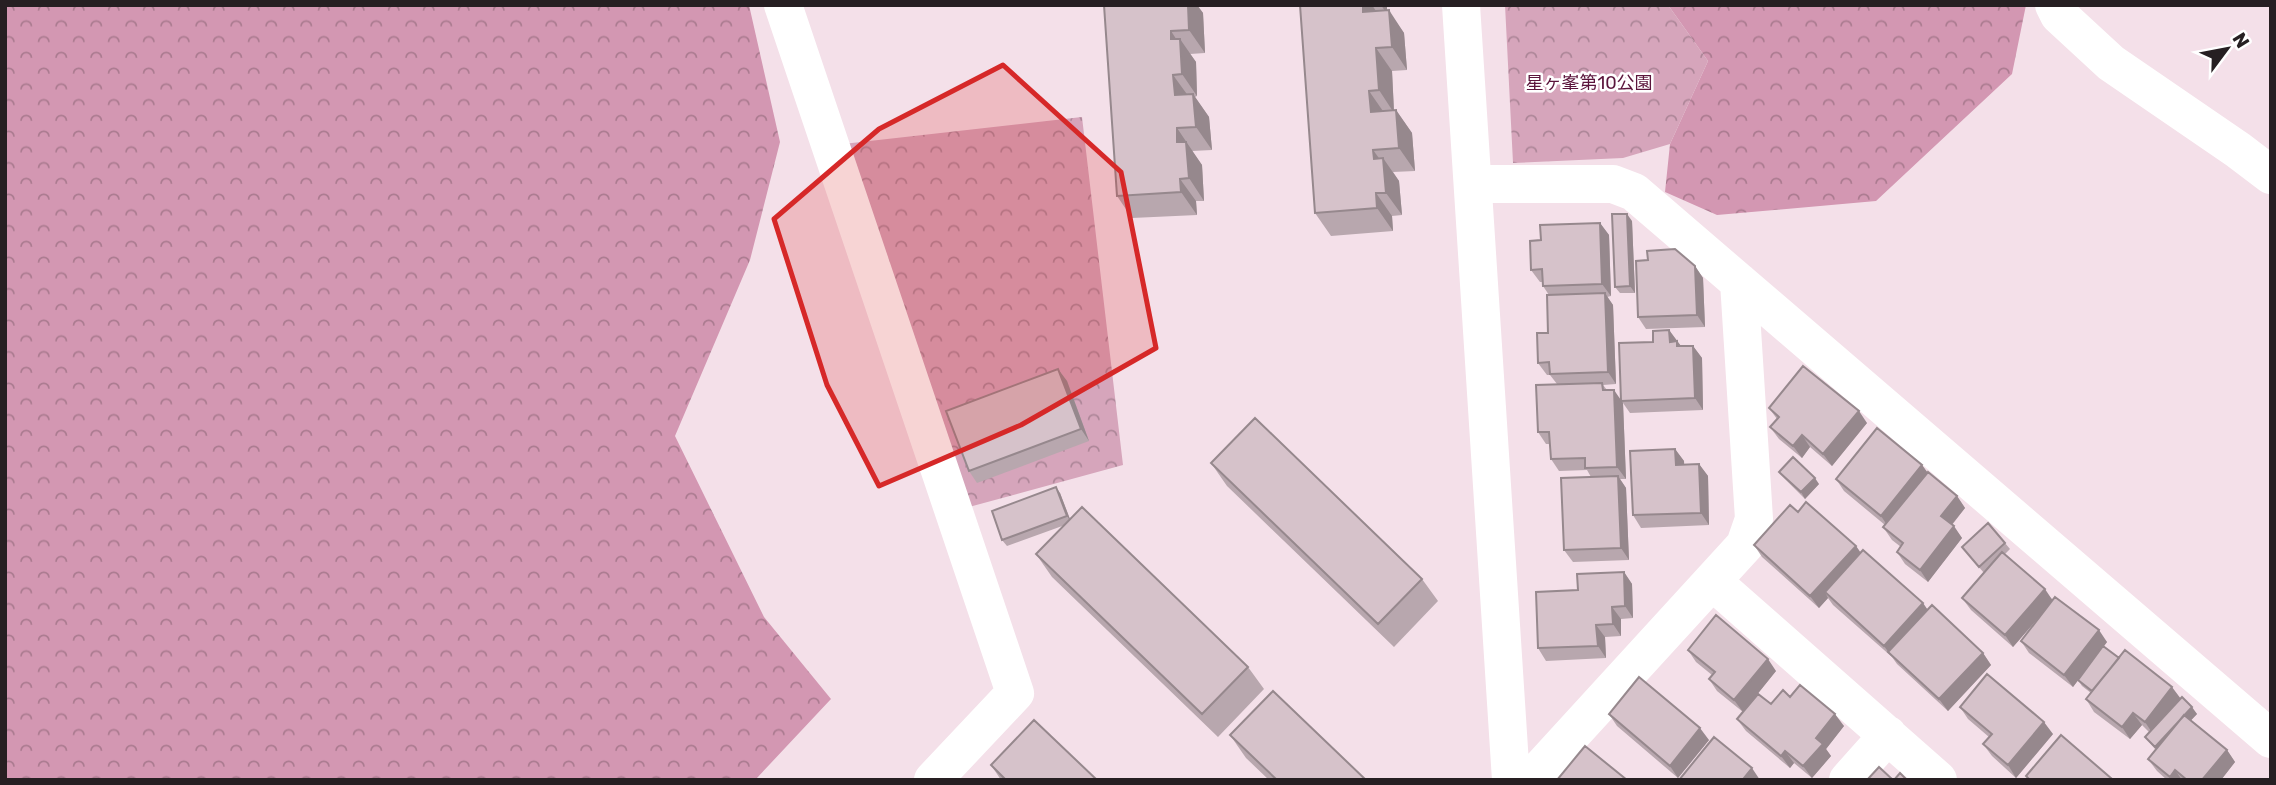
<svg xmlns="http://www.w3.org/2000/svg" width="2276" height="785" font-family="Rubik,'Noto Sans JP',sans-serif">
  <defs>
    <pattern id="forest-crowns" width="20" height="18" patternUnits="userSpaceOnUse" patternTransform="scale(1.75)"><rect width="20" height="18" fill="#d397b2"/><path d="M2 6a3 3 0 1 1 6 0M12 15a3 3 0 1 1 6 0" fill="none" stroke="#ab7b90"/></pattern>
    <pattern id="park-crowns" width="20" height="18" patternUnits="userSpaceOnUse" patternTransform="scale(1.75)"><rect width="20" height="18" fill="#d6a5bb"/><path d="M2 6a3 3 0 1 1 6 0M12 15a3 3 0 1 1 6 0" fill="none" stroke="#ad8698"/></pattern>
  </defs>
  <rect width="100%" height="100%" fill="#f4e0e9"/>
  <path fill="url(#forest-crowns)" d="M5 5H749L780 142 750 260 675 436 764 617 831 699 755 780H5Z
    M1668 5H2026L2012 74 1876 201 1717 215 1665 192 1670 144 1708 61Z"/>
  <path fill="url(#park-crowns)" d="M1505 5H1668L1708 61 1670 144 1623 158 1513 163Z
    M1082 117 1123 465 969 507 843 144Z"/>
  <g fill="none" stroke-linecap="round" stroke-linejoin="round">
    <path stroke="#fff" stroke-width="38" d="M783 5 1015 693 933 780
      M1461 5 1511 780
      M2054 5 2059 15 2111 63 2238 150 2271 175
      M1473 184H1613L1634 192 2271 739
      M1712 581 1938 780
      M1530 780 1745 545 1754 519 1739 282
      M1848 780 1888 735"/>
  </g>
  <path fill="#b8a7ae" d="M1104 5H1197L1203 13 1205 53 1190 54 1196 62 1197 96 1195 97 1209 117 1212 150 1192 151 1202 165 1204 201H1196L1197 215 1132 218 1117 196Z
    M1300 5H1387V10L1404 33 1407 70 1392 71 1394 110H1396L1412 133 1415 171 1393 172 1399 181 1402 215 1392 216 1393 231 1331 236 1315 213Z
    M1632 221 1635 293H1620L1615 287Z
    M1600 223 1609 235 1611 296 1607 297 1613 305 1616 384 1603 385 1607 390 1621 400 1653 342 1669 330 1681 346H1693L1702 358 1703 410 1630 413 1623 403 1626 479H1620L1626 488 1629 560 1573 562 1564 550 1591 477 1587 470 1559 471 1551 459 1550 444H1546L1538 432 1557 384 1550 375H1547L1538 363 1548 333 1549 295 1543 286V282H1540L1531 270 1541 240Z
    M1695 266 1703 278 1705 327 1646 329 1638 317Z
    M1058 369 1067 381 1089 441 977 483 969 471Z
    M1769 408 1867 423 1832 466 1810 447 1802 458 1779 439 1770 427 1777 419Z
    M1675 449 1684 461V465L1699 464 1708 476 1709 525 1641 528 1633 515Z
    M1211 463 1422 579 1438 601 1394 647 1227 486Z
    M1922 465 1927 473 1957 496 1965 508 1952 525 1962 538 1928 582 1905 564 1897 552 1901 547 1892 540 1883 527 1885 525 1844 491 1836 479Z
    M1779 472 1819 484 1805 499 1784 478Z
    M1060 493 1070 519 1248 667 1264 689 1218 737 1052 577 1036 554 1065 525 1007 546 1002 540Z
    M1798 512 1856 546 1861 553 1928 610 1983 653 1991 665 1948 711 1897 664 1892 657 1833 605 1828 598 1819 608 1762 557 1754 545Z
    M2005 543 2010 549 2005 554 2053 600 2107 642 2104 646 2119 658 2181 699 2197 714 2191 720 2227 750 2235 762 2221 780H2167L2157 771 2148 759 2156 750 2145 737 2149 732 2142 725 2130 739 2094 712 2086 699 2091 693 2082 686 2078 680 2073 687 2029 653 2021 641 2044 612 2013 647 1971 610 1962 598 1984 573 1962 547Z
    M1624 572 1632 584 1633 618 1621 619V636L1605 637 1606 658 1546 661 1538 648 1578 590Z
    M1688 650 1776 671 1743 712 1717 691 1709 679 1712 675 1696 662Z
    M1790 697 1844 726 1826 749 1831 756 1812 778 1794 763 1790 768 1746 731 1737 719Z
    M1960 707 2053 734 2016 778 1992 756 1983 744 1989 737 1968 719Z
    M1609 714 1709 740 1678 778 1617 726Z
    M1230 735 1366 780H1269L1246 758Z
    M991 765 1097 780H1001Z"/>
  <path fill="#96888d" d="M1188 5H1197L1203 13 1205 53 1189 30Z
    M1363 5H1372L1378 14 1363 12Z
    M1381 5H1387V14Z
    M1389 10 1404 33 1407 70 1392 47Z
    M1171 31 1180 45V39L1196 62 1197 96 1182 74 1171 39Z
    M1376 48 1392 71 1394 113 1379 90Z
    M1173 75 1189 97 1175 95Z
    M1369 91 1385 114 1371 112Z
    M1193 94 1209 117 1212 150 1196 127Z
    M1396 110 1412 133 1415 171 1399 148Z
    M1177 128 1202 165 1204 201 1189 178 1177 142Z
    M1373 150 1384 165 1383 158 1399 181 1402 215 1386 193 1374 159Z
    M1180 179 1196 201 1197 215 1181 192Z
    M1376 193 1392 216 1393 231 1377 208Z
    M1627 214 1632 221 1635 293 1630 286Z
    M1600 223 1609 235 1611 296 1602 284Z
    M1695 266 1703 278 1705 327 1697 315Z
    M1605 293 1613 305 1616 384 1608 372Z
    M1669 330 1686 353 1670 342Z
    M1693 346 1702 358 1703 410 1695 398Z
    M1058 369 1067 381 1089 441 1081 429Z
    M1614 390 1623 403 1626 479 1617 467Z
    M1859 411 1867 423 1832 466 1823 454Z
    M1802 435 1810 447 1802 458 1793 446Z
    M1675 449 1684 461 1685 477 1676 465Z
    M1699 464 1708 476 1709 525 1701 513Z
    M1922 465 1931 477 1889 528 1881 516Z
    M1618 476 1626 488 1629 560 1621 548Z
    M1815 478 1819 484 1805 499 1801 492Z
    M1056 487 1060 493 1071 522 1067 516Z
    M1957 496 1965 508 1949 528 1941 516Z
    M1954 526 1962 538 1928 582 1920 570Z
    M1856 546 1864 558 1825 592 1828 598 1819 608 1810 596Z
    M1624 572 1632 584 1633 618 1625 606Z
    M2045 589 2053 601 2013 647 2005 635Z
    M1923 603 1932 616 1889 653 1884 646Z
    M1612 607 1621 619V636L1613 624Z
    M1596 625 1605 637 1606 658 1598 646Z
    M2099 630 2107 642 2073 687 2064 675Z
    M1983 653 1991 665 1948 711 1939 699Z
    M1768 659 1776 671 1743 712 1734 700Z
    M2172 687 2181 699 2153 734 2145 722Z
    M2192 707 2197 714 2160 753 2155 747Z
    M2133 713 2142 725 2130 739 2122 727Z
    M1835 714 1844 726 1826 749 1831 756 1812 778 1803 766 1816 738Z
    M2044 722 2053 734 2016 778 2008 765Z
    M1700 728 1709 740 1678 778 1670 766Z
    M2227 750 2235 762 2221 780H2202Z
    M1785 751 1794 763 1790 768 1781 756Z
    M1752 768 1760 780H1746L1744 778Z
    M2175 770 2182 780H2172L2170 777Z"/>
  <path fill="#d6c2ca" stroke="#96888d" stroke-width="2" d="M1104 5H1188L1189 30 1171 31V39H1180L1182 74 1173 75 1175 95 1193 94 1196 127 1177 128V142H1186L1189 178 1180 179 1181 192 1117 196Z
    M1300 5H1363V12L1389 10 1392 47 1376 48 1379 90 1369 91 1371 112 1396 110 1399 148 1373 150 1374 159 1383 158 1386 193H1376L1377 208 1315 213Z
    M1612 214H1627L1630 286 1615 287Z
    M1600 223 1602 284 1543 286 1542 269 1531 270 1530 241 1541 240 1540 225Z
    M1675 249 1695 266 1697 315 1638 317 1636 261 1648 260 1647 251Z
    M1605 293 1608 372 1550 374 1549 362 1538 363 1537 333H1548L1547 295Z
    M1669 330 1670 342 1677 341V346H1693L1695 398 1621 401 1619 343 1653 342V331Z
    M1803 366 1859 411 1823 454 1802 435 1793 446 1770 427 1779 417 1769 408Z
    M1058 369 1081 429 969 471 946 411Z
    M1602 383 1603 390H1614L1617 467 1585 468V458L1551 459 1549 432H1538L1536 385Z
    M1255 418 1422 579 1378 624 1211 463Z
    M1877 428 1922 465 1881 516 1836 479Z
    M1675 449 1676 465 1699 464 1701 513 1633 515 1630 451Z
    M1793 457 1815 478 1801 492 1779 472Z
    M1928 472 1957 496 1941 516 1954 526 1920 570 1897 552 1903 543 1883 527Z
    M1618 476 1621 548 1564 550 1561 478Z
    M1056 487 1067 516 1002 540 992 511Z
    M1806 502 1856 546 1810 596 1754 545 1790 505 1798 512Z
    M1082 507 1248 667 1202 714 1036 554Z
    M1988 523 2005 543 1979 567 1962 547Z
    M1863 550 1923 603 1884 646 1825 592Z
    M2002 552 2045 589 2005 635 1962 598Z
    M1624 572 1625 606 1612 607 1613 624 1596 625 1598 646 1538 648 1536 592 1578 590 1577 574Z
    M2055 597 2099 630 2064 675 2021 641Z
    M1932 605 1983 653 1939 699 1888 652Z
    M1716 615 1768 659 1734 700 1709 679 1715 672 1688 650Z
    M2103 646 2119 658 2092 691 2078 680Z
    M2125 650 2172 687 2145 722 2133 713 2122 727 2086 699Z
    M1987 674 2044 722 2008 765 1983 744 1992 734 1960 707Z
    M1639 677 1700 728 1670 766 1609 714Z
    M1800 685 1835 714 1816 738 1823 744 1803 766 1785 751 1781 756 1737 719 1758 694 1771 704 1783 690 1790 697Z
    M1273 691 1366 780H1277L1230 735Z
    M2182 697 2192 707 2155 747 2145 737Z
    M2184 715 2227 750 2202 780H2187L2175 770 2170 777 2148 759Z
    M1034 720 1097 780H1006L991 765Z
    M2061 735 2112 779V780H2030L2026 776Z
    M1714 737 1752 768 1744 778 1747 780H1679Z
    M1585 746 1627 780H1557Z
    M1879 767 1893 780H1867Z
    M1900 773 1907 780H1894Z"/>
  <path fill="#d62828" fill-opacity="0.2" stroke="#d62828" stroke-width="5" stroke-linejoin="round" d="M1003 65 1121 172 1156 348 1021 425 879 486 827 385 774 219 879 129Z"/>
  <g text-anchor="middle" stroke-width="5" stroke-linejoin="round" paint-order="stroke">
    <g font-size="18" fill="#5b153c" stroke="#fff">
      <text x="1589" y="89">星ヶ峯第10公園</text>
    </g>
  </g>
  <rect width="2276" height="785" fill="none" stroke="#261f22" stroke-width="14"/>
  <g transform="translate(2227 49) rotate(58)" stroke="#ffffff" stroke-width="5" paint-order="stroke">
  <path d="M0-5L12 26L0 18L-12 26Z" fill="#261f22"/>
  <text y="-10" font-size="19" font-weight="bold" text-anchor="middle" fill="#261f22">N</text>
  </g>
</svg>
